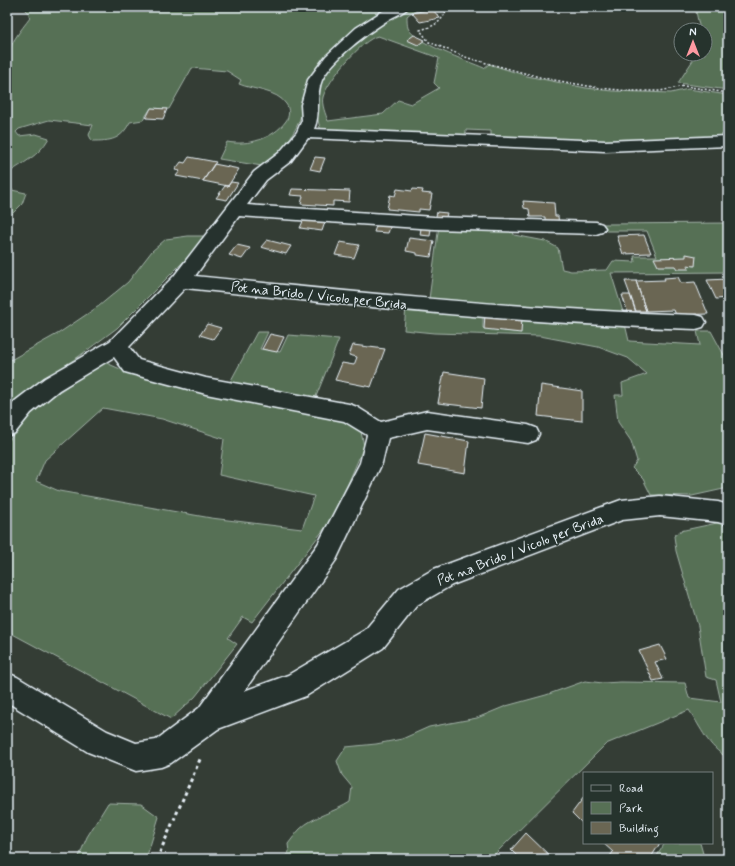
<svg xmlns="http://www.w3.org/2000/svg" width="735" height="866" font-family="Mynerve,sans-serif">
  <rect width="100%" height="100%" fill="#343d35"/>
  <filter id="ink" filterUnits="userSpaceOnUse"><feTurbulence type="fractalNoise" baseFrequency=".025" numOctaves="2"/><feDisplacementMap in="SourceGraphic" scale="8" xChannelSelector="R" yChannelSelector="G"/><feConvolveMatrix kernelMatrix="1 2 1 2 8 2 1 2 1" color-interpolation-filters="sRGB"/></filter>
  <g filter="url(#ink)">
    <path fill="#577055" stroke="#a0b0a6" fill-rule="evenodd" d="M23 7H395L346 38 302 113C295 136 281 152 262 166L219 159 227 142C248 146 273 139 286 121 289 117 290 109 286 104 277 90 253 90 239 84L241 80 227 71 192 68 169 109 151 108 143 120 130 122C121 140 111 141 92 141L89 135 93 125 49 120 19 129 16 132 19 136 36 134 49 138C38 157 24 162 7 174V69L10 63 7 62C7 46 21 30 30 18L28 12Z
      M410 7H427L413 11 407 16C407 19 407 25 408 28 414 43 468 61 484 68L489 64 527 76 586 88 612 91 671 93 688 89 728 95V137L604 142 491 137V131L466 130V136L329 131 320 128C317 118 314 100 318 89 319 85 322 82 324 78 344 47 377 21 410 7ZM378 36 439 58 434 83 439 88 411 104 398 100 383 114 328 121C326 115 321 104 323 97 327 82 362 39 378 36Z
      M695 7H728V90L678 83 697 54H705V30H700Z
      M7 189 26 193 22 204 7 219Z
      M728 223V272L611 273 624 315 429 299 439 225 512 227 514 235 545 241 558 248 562 269 571 271 607 270 613 261 635 262 634 256H657L647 231H606L603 224Z
      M188 236H203L204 241 117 328 78 357 33 386 7 413V362L59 333 99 306 128 282 152 251 166 239Z
      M406 307 483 314V328L514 332 513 316 625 324 629 341 700 345 697 331H711L724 355H728V488L692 496 651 495 643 479 632 468 637 461 631 441 618 422 615 395H623L622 383 647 374 628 358 598 347 540 336 434 333 404 330Z
      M257 332H268L260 349 280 352 288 335 339 339 315 399 229 384Z
      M104 362 125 371 167 384 241 397 342 419 361 432 364 446 348 484 328 524 252 622 243 617 228 638 237 644 195 697 171 719 7 631V443L32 410ZM103 408 162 419 224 439 219 475 314 496 302 529 211 518 59 491 36 481 45 460Z
      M717 523 728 524V758C707 746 702 729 689 710L606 744 490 859H283L289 852 288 844C292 839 296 833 300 829 313 816 335 812 350 802L352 787 342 775 337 761 346 747 376 744 402 739 429 727 477 718 506 706 546 695 585 681 603 683 621 682 685 683 689 698 721 702 716 680 706 677 698 626 676 551 674 536 680 531Z
      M108 803 141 804 159 817 146 859H78L87 837Z
      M665 843H700L704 857 702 859H655Z"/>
    <path fill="#6a6653" stroke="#e8f1f8" d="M432 9 440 18 420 22 412 13Z
      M414 35 425 40 418 45 407 40Z
      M151 108 167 109 163 119 146 118Z
      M189 157 216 162 203 181 176 176 180 171 175 170 181 162 185 163Z
      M315 157 325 158 320 171 310 169Z
      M214 164 239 169 228 186 203 181Z
      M231 182 238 183 227 200 216 198 225 186H228Z
      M292 189 350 191 349 202 333 201V206L301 204 303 196 290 195Z
      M397 189 412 191 413 189 423 190 422 193 432 194 429 210 419 209V212L387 209 390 195 395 196Z
      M523 201 554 203 555 216H558L559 225H545V217H530L529 209 524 208Z
      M437 212 447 213 445 221 435 220Z
      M304 219 325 222 322 231 300 228Z
      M377 223 391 225 388 233 374 232Z
      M421 228 431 229 430 236 420 235Z
      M644 235 651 253 623 254 617 236Z
      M409 238 434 241 431 257 417 255V253L406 251Z
      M267 240 291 246 286 254 261 247Z
      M340 242 359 245 354 258 335 255Z
      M237 245 250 248 242 259 229 255Z
      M686 254 696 256 695 266 687 265 689 269H677L675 266H658L654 258 686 257Z
      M678 277 681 283 695 282 708 314 676 315 674 310 646 311 636 281 665 280 664 278Z
      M728 279V298L716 299 707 280Z
      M625 281H636L646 311H636Z
      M622 295H630L637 316H629Z
      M485 314 522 318 521 333 484 329Z
      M207 324 221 328 213 339 200 335Z
      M270 334 284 337 277 352 262 349Z
      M353 345 385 349 371 387 335 380 342 363 354 365 357 357 349 355Z
      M444 372 484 378 481 408 438 403Z
      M541 385 582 391V421L538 416Z
      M425 433 469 441 465 473 418 465Z
      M660 645 667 659 655 662 663 679 653 681 639 651Z
      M584 797V825L572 813Z
      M526 833 553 859H515L517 856 511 850Z
      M603 843H660L650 859H608L613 852Z"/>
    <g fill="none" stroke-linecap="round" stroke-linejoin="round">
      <g stroke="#e8f1f8" stroke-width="3">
        <path id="street" d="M389 7H409C405 12 394 16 388 20 369 32 332 59 322 80 315 96 321 114 314 129L605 141 728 136V146L605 151 308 138 291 161 266 180 247 205 434 217 596 222 602 224 605 228 602 232 596 234 434 229 239 216 195 276C362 293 528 310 696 315L703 317 706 322 703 327 696 329C525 324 355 306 185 288L129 347 139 360 206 378 349 404 357 407 381 422 427 411 528 425 536 428 539 434 536 440 528 443 427 429 388 438 382 463 336 560 244 691 288 675 365 630 399 589 434 569 621 500 660 496 718 502 728 505V525L718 522 660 516 622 520 452 585 417 605 383 648 306 696 218 729 171 763 161 767 136 771 88 752 7 702V673L17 677 107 731 136 743 156 740 199 708 318 544 360 463 367 435 344 421 206 394 132 374 125 372 114 357 59 390 31 413 15 433 7 436V411L15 401 45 378 110 341 174 276 254 172 279 153 297 132 302 120 301 105 308 80 326 56 356 28Z"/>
      </g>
      <path stroke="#e8f1f8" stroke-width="1.5" stroke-dasharray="2 2" stroke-linecap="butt" d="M447 7C443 22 435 26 420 30L429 42 468 58 543 78 599 88 630 91H660L684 86 728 93"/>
      <path stroke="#e8f1f8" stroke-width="3" stroke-dasharray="3.5 3.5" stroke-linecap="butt" d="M157 859 201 757"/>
      <use href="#street" fill="#26332d" fill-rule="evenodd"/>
    </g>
  </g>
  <g text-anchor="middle" stroke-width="3" stroke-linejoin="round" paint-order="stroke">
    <g font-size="14" fill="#e8f1f8" stroke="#26332d">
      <text transform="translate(319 295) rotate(6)" y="5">Pot na Brido / Vicolo per Brida</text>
      <text transform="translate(520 549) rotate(-21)" y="5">Pot na Brido / Vicolo per Brida</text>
    </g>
  </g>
  <rect width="735" height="866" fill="none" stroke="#26332d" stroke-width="24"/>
  <rect x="12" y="12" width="711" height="842" fill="none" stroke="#e8f1f8" stroke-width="1.5" filter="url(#ink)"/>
  <rect x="583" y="772" width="130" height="72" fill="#26332d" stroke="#747f7e"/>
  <rect x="591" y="785" width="20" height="6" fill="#26332d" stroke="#747f7e"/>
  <text x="619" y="792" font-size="12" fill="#e8f1f8">Road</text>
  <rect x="591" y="802" width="20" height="12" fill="#577055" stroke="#747f7e"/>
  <text x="619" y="812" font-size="12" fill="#e8f1f8">Park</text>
  <rect x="591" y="822" width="20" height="12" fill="#6a6653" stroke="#747f7e"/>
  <text x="619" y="832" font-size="12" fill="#e8f1f8">Building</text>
  <g transform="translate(693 42)"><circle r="19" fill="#26332d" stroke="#747f7e"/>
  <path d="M0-3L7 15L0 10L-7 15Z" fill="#ff9aa2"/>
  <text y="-6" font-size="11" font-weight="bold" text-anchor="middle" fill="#e8f1f8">N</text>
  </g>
</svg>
